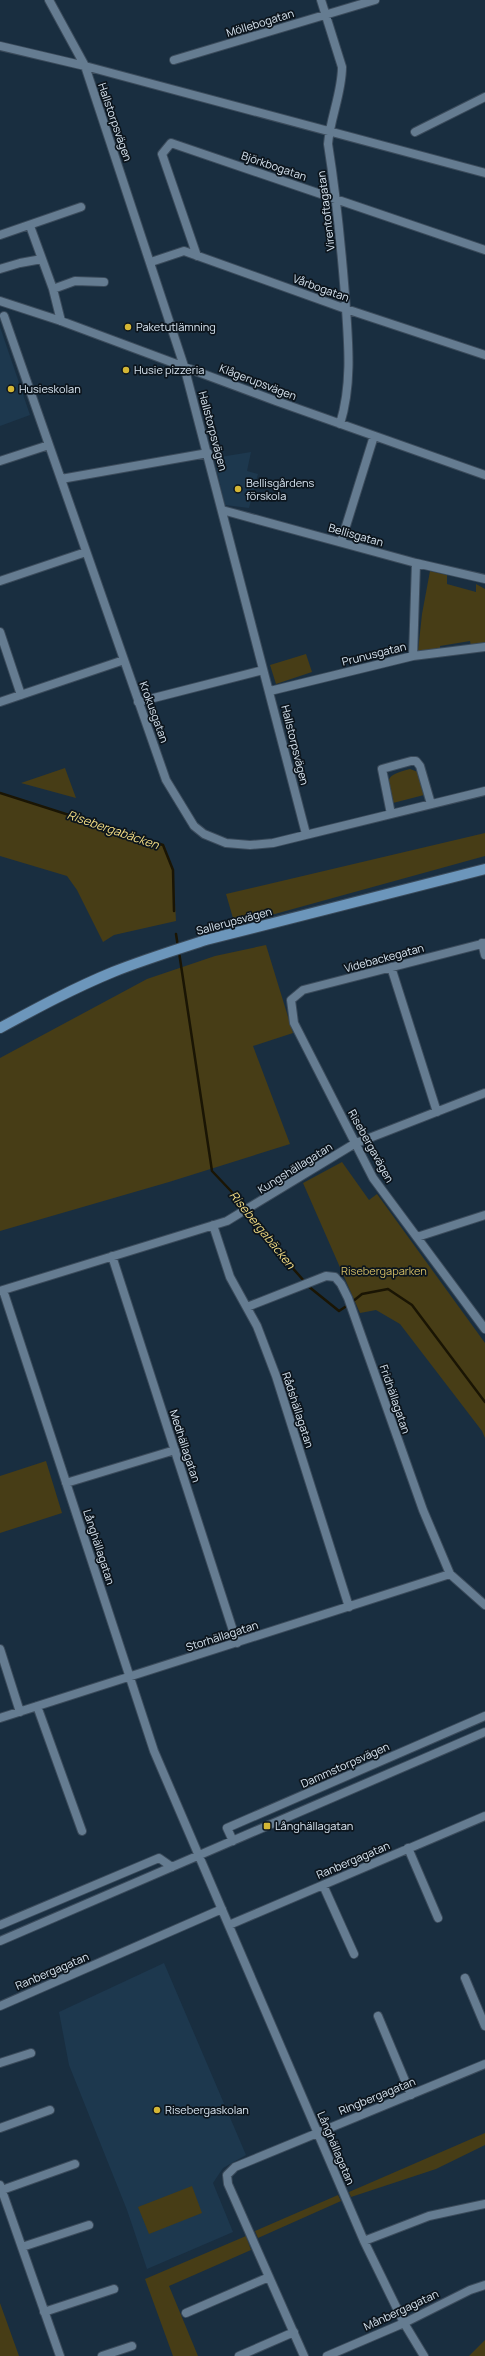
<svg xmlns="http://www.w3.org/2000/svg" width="485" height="2356" font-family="Manrope,sans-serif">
  <rect width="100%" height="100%" fill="#192e40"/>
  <path fill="#1d384e" d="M0 327 30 415 0 426Z
    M251 452 247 471 258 474 249 508 225 505 214 458Z
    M164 1963 246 2155 223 2168 213 2183 233 2232 147 2269 127 2210 69 2065 59 2012Z"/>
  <path fill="#473d16" d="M430 571 447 575V584L476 592V584L485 589V643L471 646 470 641 440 646V651L424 653 418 651 422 614Z
    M306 654 312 672 276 684 270 665Z
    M65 768 76 798 21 783Z
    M410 769 418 772 424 795 393 803C386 778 384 776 410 769Z
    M0 793 163 845 173 870 176 921 114 935 103 942 77 890 67 876 0 856Z
    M485 833V856L235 925 226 894Z
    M266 945 293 1033 253 1046 290 1144 169 1182 0 1231V1058L147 979 215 956Z
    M342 1162 369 1200 377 1194 485 1343V1438L482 1431 400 1324 376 1310 360 1313 303 1183Z
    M46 1461 62 1513 0 1533V1476Z
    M485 2133V2145L436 2169 351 2197 349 2192Z
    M192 2186 202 2213 149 2234 138 2207Z
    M338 2195 341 2201 258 2238 255 2231Z
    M246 2236 251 2250 169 2286 198 2356H173L145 2279Z
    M0 2303 19 2356H0Z
    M485 2340V2356H469Z"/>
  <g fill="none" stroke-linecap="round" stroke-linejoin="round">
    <path stroke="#1a1504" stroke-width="2.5" d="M0 793 163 845 173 870 174 911
      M176 934 178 947
      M179 952 212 1171 247 1208 257 1228 305 1282
      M308 1286 339 1311 348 1305
      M352 1302 362 1294 388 1289 412 1305 485 1402"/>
    <g stroke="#3b4b5b" stroke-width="10">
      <path id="minor" d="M49 0 85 66 184 366 306 834
        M321 0 342 67C342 93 330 118 328 144 336 194 341 244 345 295 348 339 353 382 340 424
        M0 46 85 66 485 173
        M174 60 375 0
        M415 132 485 97
        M30 226 53 289 61 321
        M0 235 81 207
        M197 256 162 154 171 143 485 250
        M151 262 184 251 346 309 485 355
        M0 269 20 263 42 259
        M53 289 75 281 104 282
        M0 301 61 321 276 401 485 475
        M4 316 166 780 194 826 204 834 226 843 250 845 273 843 485 791
        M0 461 49 445
        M61 479 208 453
        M222 510 416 563 485 579
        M341 542 374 436
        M0 581 86 552
        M0 632 21 695
        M413 656 416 563
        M270 691 413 656 485 647
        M0 702 124 660
        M138 702 263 670
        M391 814 382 769 411 761H416L420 766 431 804
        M482 943 485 955
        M485 943 303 990 291 1000 294 1023 373 1178 485 1329
        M391 967 437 1112
        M213 1225 230 1277 257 1326 276 1376 349 1607
        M417 1237 485 1215
        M112 1256 237 1643
        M3 1290 154 1751 364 2241 404 2323 424 2356
        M0 1291 227 1221 354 1144 485 1093
        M247 1307 326 1276 335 1277 341 1284 348 1298 423 1510 450 1574 485 1605
        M66 1483 175 1450
        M0 1649 20 1712
        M37 1706 82 1831
        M0 1718 450 1574
        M233 1841 227 1828 485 1716
        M408 1848 438 1918
        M323 1885 354 1954
        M0 1925 159 1858 172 1867
        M229 1925 485 1816
        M0 1941 485 1732
        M465 1978 485 2026
        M0 2006 222 1909
        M378 2016 411 2095
        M0 2063 31 2053
        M0 2128 50 2110
        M0 2185 60 2356
        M2 2190 75 2164
        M364 2241 429 2216 485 2204
        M22 2247 89 2225
        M44 2312 114 2289
        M186 2313 269 2277
        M102 2356 132 2346
        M239 2356 294 2332
        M304 2356 228 2184 227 2175 235 2167 252 2160 485 2064
        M327 2356 404 2323 470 2290 485 2285"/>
    </g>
    <g stroke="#3b4b5b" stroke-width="12">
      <path id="major" d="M0 1028C37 1008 74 988 113 972 143 960 175 950 206 940L485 869"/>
    </g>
    <use href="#minor" stroke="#657c91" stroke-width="8"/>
    <use href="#major" stroke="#6c96bb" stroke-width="10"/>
  </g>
  <g fill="#d4b635" stroke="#0c151d" stroke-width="1.5">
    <circle cx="128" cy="327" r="4"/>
    <circle cx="126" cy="370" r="4"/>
    <circle cx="11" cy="389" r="4"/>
    <circle cx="238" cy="489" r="4"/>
    <rect x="263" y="1822" width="8" height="8" rx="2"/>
    <circle cx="157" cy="2110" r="4"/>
  </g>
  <g text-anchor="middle" stroke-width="3.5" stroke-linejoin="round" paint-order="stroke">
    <g font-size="11" fill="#d9e6f2" stroke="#0c151d">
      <text transform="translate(260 23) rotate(-17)" y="4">Möllebogatan</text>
      <text transform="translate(115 122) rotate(71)" y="4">Hallstorpsvägen</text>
      <text transform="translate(274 166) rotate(19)" y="4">Björkbogatan</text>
      <text transform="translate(326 211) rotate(-97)" y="4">Virentoftagatan</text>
      <text transform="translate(321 288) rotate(20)" y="4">Vårbogatan</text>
      <text transform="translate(258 382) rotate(21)" y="4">Klågerupsvägen</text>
      <text transform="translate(213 431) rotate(75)" y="4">Hallstorpsvägen</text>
      <text transform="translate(356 535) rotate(16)" y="4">Bellisgatan</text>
      <text transform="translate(374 654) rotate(-14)" y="4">Prunusgatan</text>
      <text transform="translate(154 712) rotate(70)" y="4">Krokusgatan</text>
      <text transform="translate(295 745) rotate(76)" y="4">Hallstorpsvägen</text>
      <text transform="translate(234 921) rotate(-15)" y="4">Sallerupsvägen</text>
      <text transform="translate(384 958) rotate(-15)" y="4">Videbackegatan</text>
      <text transform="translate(371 1146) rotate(61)" y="4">Risebergavägen</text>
      <text transform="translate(295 1168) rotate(-32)" y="4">Kungshällagatan</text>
      <text transform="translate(395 1399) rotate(71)" y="4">Fridhällagatan</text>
      <text transform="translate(298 1410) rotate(72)" y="4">Rådshällagatan</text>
      <text transform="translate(185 1446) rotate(72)" y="4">Medhällagatan</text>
      <text transform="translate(99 1547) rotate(72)" y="4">Långhällagatan</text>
      <text transform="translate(222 1636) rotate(-18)" y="4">Storhällagatan</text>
      <text transform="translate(345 1765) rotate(-24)" y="4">Dammstorpsvägen</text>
      <text transform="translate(353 1860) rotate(-23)" y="4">Ranbergagatan</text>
      <text transform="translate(52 1971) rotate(-23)" y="4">Ranbergagatan</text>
      <text transform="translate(377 2096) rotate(-22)" y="4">Ringbergagatan</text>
      <text transform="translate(336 2148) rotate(67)" y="4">Långhällagatan</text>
      <text transform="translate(401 2310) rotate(-25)" y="4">Månbergagatan</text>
    </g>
    <g font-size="11" fill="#d9e6f2" stroke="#0c151d" text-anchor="start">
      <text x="136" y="331">Paketutlämning</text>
      <text x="134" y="374">Husie pizzeria</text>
      <text x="19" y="393">Husieskolan</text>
      <text x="246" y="487">Bellisgårdens<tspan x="246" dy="13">förskola</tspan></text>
      <text x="275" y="1830">Långhällagatan</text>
      <text x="165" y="2114">Risebergaskolan</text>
    </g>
    <g font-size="11" fill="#d6bf66" stroke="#0c151d">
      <text x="384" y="1275">Risebergaparken</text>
    </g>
    <g font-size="12" font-style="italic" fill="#f5de84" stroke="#0c151d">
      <text transform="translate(113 830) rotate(19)" y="4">Risebergabäcken</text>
      <text transform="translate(262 1230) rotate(51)" y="4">Risebergabäcken</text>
    </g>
  </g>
</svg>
